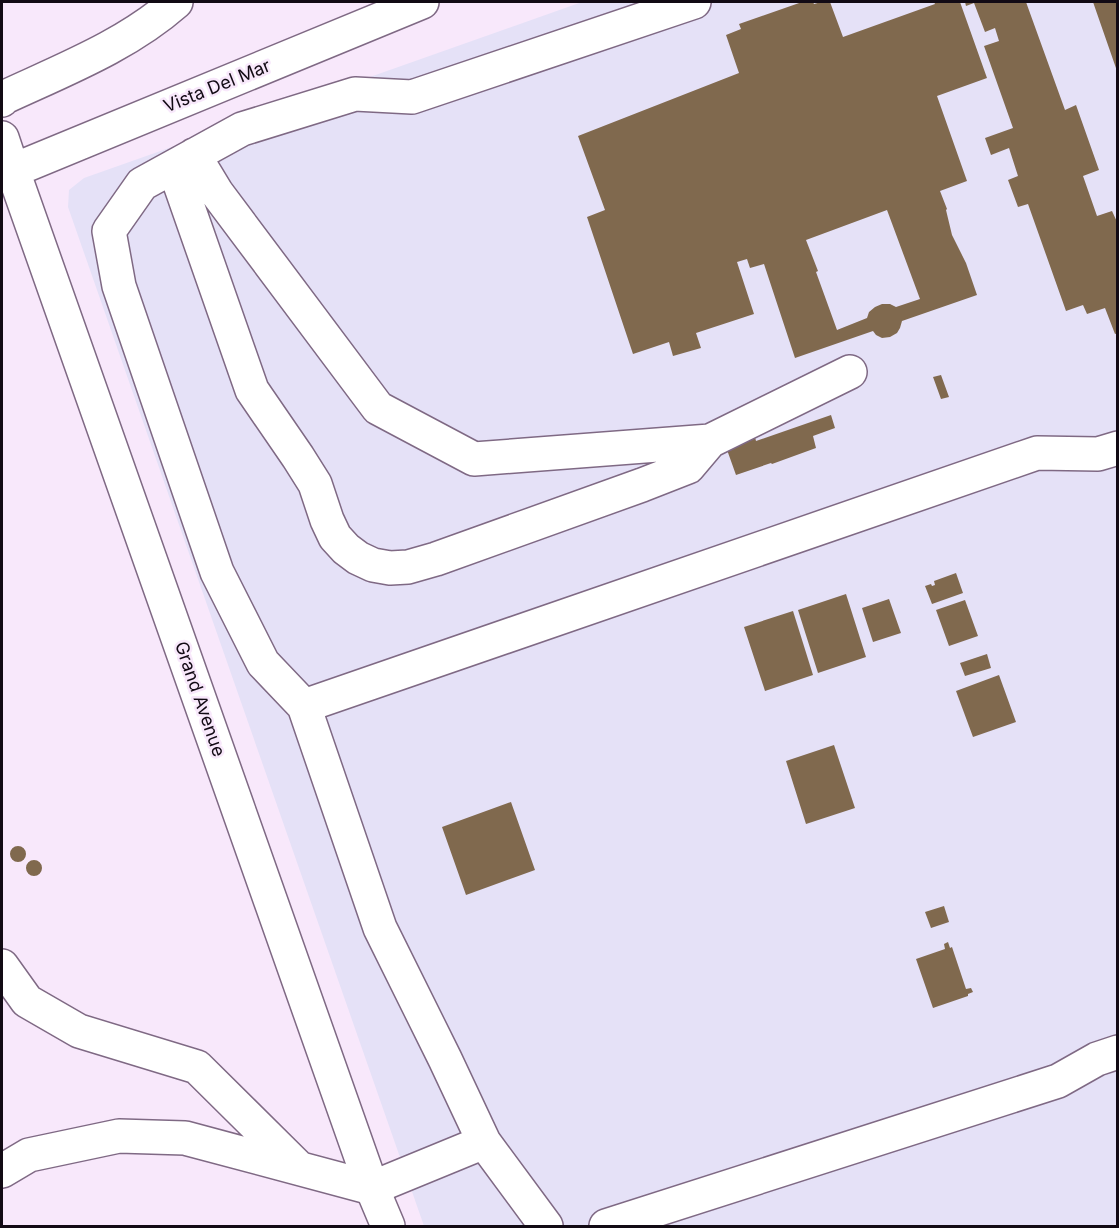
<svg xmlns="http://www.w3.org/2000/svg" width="1119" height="1228" font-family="Inter,sans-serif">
  <rect width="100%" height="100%" fill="#f8e8fb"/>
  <path fill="#e5e1f7" d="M582 2H1117V1226H424L68 207 69 190 84 178Z"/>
  <path fill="#80694e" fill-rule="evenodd" d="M802 2H813L814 4 821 2H830L843 37 935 4 934 2H960L987 78 937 96 967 181 940 191 947 209 946 210 952 235 966 263 977 295 902 321 900 328 897 333 890 337 882 338 876 335 873 331 795 358 764 264 750 268 747 259 737 262 754 314 696 333 701 348 673 356 669 342 633 354 587 217 605 210 578 136 739 73 726 35 741 29 739 24ZM887 210 920 299 896 307 890 304H882L875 307 869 312 867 318 837 330 816 272 818 271 806 240Z
    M965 2H1026L1065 110 1076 105 1099 170 1083 176 1097 216 1112 211 1118 224V333L1115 334 1105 308 1087 314 1083 305 1066 311 1028 204 1018 207 1008 180 1018 176 1009 148 991 155 985 138 1013 128 984 46 999 41 995 28 985 32 974 3 966 6Z
    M1093 2H1118V70L1117 71Z
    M941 375 949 397 941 399 933 377Z
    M831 415 835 428 813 436 816 448 772 464 771 463 736 475 726 447 755 437 756 441Z
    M956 573 963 593 932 604 925 586 931 584 932 586 935 585 934 581Z
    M846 594 866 657 818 673 798 610Z
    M889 599 901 633 873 642 862 608Z
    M965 600 978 636 949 646 936 610Z
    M793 611 813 675 765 691 744 627Z
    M987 654 991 668 965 676 960 663Z
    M999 675 1016 722 973 737 956 691Z
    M834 745 855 808 806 824 786 761Z
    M511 802 535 870 466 895 442 827Z
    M10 854a8 8 0 1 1 16 0a8 8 0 1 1-16 0Z
    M26 868a8 8 0 1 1 16 0a8 8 0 1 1-16 0Z
    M944 906 949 922 931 928 925 912Z
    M948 942 950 948 952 947 966 989 971 988 973 992 968 994V996L933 1008 916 959 945 949 944 944Z"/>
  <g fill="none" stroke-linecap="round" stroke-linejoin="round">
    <g stroke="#7f6984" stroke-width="36">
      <path id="minor" d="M2 100 3 98C63 70 126 46 176 2
        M2 138 13 171
        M194 155 217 193 378 408 474 459 710 441 850 372
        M174 167 252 390 298 457 315 484 327 520 335 537 346 549 358 558 373 565 390 568 408 567 436 559 642 485 688 467 710 441
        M304 706 1037 453 1098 454 1118 448
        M2 966 27 1001 79 1031 197 1067 299 1168
        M484 1142 546 1226
        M2 1171 29 1155 119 1136 185 1138 372 1188 484 1142 445 1059 380 928 304 706 263 663 217 572 119 286 109 231 142 184 242 129 355 94 412 97 694 2
        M606 1226 1058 1081 1097 1059 1118 1052"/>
    </g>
    <g stroke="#7f6984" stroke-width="36">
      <path id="major" d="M13 171 372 1188 388 1226
        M2 175 422 2"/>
    </g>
    <use href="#minor" stroke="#fff" stroke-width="33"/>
    <use href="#major" stroke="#fff" stroke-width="33"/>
  </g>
  <g text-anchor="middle" stroke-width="5" stroke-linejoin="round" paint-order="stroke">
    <g font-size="18" fill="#120a14" stroke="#f8e8fb">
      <text transform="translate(217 86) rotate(-22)" y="6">Vista Del Mar</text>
      <text transform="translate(200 699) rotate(71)" y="6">Grand Avenue</text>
    </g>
  </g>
  <rect width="1119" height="1228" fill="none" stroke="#120a14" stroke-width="6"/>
</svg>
